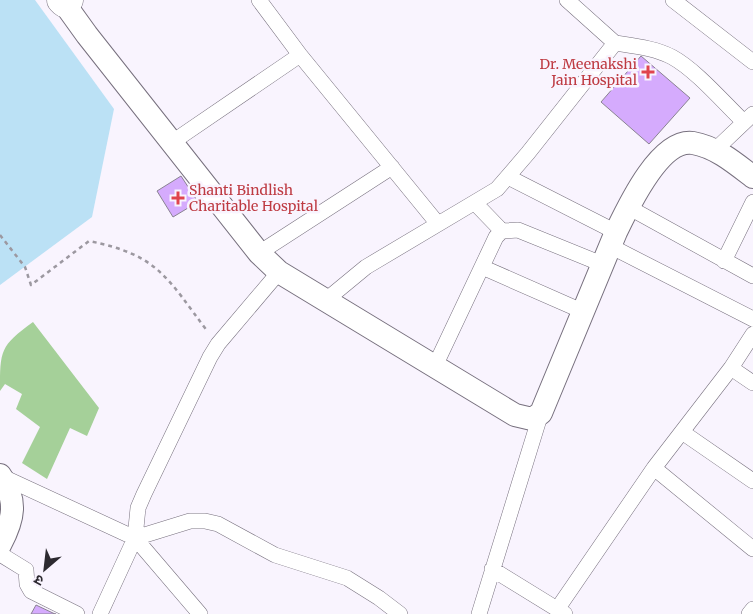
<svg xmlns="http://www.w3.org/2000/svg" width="753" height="614" font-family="Merriweather,'Noto Sans Devanagari',serif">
  <rect width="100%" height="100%" fill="#f9f4fe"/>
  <path fill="#a5d099" d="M33 322 99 408 87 436 70 428 47 479 22 463 40 427 16 409 22 394 5 384 0 391C0 350 0 346 33 322Z"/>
  <path fill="#bbe1f5" d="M0 0H35L114 109 92 217 0 285Z"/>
  <path fill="#d5abfd" stroke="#8a8392" d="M641 56 690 98 649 144 601 102Z
    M181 176 198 202 173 217 157 191Z
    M36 605 55 614H56H31Z"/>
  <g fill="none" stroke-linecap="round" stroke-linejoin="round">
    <g stroke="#77707e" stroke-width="16">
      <path id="street" d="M259 0 300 55 438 224
        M673 0 753 62
        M615 43C634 46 655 48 672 57 696 70 724 103 744 122
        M171 143 300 55
        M715 150 753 114
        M508 177 616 232
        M475 203 502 231
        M628 207 753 276
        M610 246 753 319
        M259 253 392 167
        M724 261 753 202
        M482 267 582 311
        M326 300 366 267 497 189 528 153 615 43 567 0
        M435 366 496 237 502 231 518 230 602 264
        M731 368 753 383
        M682 432 753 481
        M654 468 753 549
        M1 476 135 538 200 614
        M135 538 190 521H205L218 524 275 555 347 578 379 598 400 614
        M0 554 26 570 27 584 31 591 77 614
        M492 569 565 614
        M558 608 654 468 731 368 753 334
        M100 614 135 538 138 508 144 494 210 357 218 344 279 272
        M479 614 541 413
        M749 614 753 609"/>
    </g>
    <g stroke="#77707e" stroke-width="24">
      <path id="secondary" d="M64 3 87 35 259 253 279 272 515 415 532 419 541 413 616 232C628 207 660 138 693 143 716 147 735 163 753 177
        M0 475C18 500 14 519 0 545"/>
    </g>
    <g stroke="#77707e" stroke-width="29">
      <path id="highway" d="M61 0 64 3 69 0"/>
    </g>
    <path stroke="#9c98a0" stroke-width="2.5" stroke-dasharray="4 4" stroke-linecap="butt" d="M0 235 25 267 31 285 89 241C159 255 167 278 208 332"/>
    <use href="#street" stroke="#fff" stroke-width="15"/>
    <use href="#secondary" stroke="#fff" stroke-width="22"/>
    <use href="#highway" stroke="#fff" stroke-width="28"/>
  </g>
  <g fill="#e0444e" stroke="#f9f4fe" stroke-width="2">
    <path d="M645.5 64.5h5v5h5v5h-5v5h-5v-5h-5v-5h5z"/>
    <path d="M175.5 190.5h5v5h5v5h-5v5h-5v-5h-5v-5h5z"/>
  </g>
  <g text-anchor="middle" stroke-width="5" stroke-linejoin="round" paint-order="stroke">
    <g font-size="14" fill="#be3a42" stroke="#f9f4fe" text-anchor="end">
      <text x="637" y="69">Dr. Meenakshi<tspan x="637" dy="16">Jain Hospital</tspan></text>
      <text x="189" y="195" text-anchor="start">Shanti Bindlish<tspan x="189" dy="16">Charitable Hospital</tspan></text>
    </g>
  </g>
  <g transform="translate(45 569) rotate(208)" stroke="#f9f4fe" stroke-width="4" paint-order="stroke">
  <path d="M0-4L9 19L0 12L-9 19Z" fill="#2d2a30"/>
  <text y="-8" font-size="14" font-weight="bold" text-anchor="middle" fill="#2d2a30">उ</text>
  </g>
</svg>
